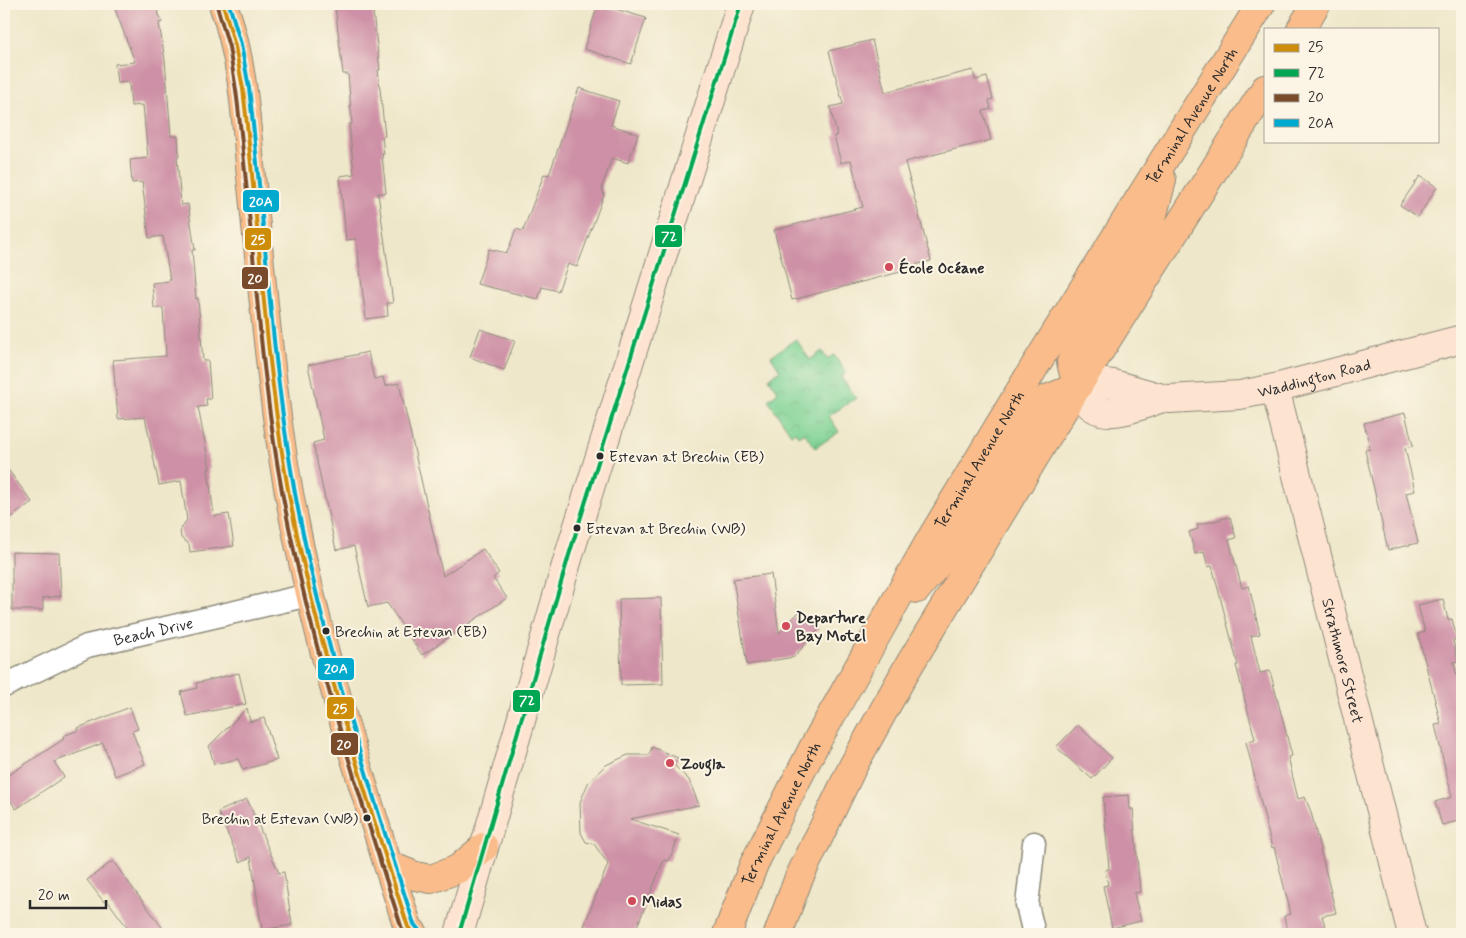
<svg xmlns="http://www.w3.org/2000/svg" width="1466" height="938" font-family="Mynerve,sans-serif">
  <defs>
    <pattern id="park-crowns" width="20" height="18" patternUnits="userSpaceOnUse" patternTransform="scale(1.25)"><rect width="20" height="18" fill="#7fd396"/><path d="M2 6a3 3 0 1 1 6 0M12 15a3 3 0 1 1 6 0" fill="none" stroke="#6eb581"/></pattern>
  </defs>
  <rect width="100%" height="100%" fill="#fcf5e5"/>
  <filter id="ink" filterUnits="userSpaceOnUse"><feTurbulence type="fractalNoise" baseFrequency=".02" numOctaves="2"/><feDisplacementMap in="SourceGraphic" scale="10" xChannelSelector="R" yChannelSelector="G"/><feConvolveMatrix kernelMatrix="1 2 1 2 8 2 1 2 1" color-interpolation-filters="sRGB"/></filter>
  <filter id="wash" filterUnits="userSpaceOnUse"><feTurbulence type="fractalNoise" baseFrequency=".0096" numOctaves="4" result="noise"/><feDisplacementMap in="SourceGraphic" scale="20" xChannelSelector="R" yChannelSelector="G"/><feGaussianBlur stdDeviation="1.12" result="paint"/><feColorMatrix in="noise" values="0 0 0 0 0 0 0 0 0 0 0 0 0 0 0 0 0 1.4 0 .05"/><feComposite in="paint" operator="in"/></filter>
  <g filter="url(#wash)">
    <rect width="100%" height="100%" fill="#eee7c9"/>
    <path fill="url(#park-crowns)" stroke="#557f60" d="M796 339 810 360 822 351 827 359 834 355 846 373 841 377 856 398 829 416 839 432 815 448 804 432 798 436 795 432 791 434 768 400 778 392 769 378 780 370 771 356Z"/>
    <g id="blocks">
      <path fill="#ce90a6" d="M113 4H155L162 22 159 23 165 60 171 136H178L179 156 177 157 181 205 188 204 195 250H192L196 299 198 298 203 361H208L211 399H206L207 406 198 407 210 469H208L214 516 229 514 234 546 190 552 189 544 181 538 180 529 187 520 181 481 159 485 145 417 118 419 113 360 166 356 163 308H154L152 283 170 281 163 236 149 238 142 182 132 183 130 160 148 158 143 105 131 106 129 82 117 83 115 64 135 62Z
        M357 4H372L380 70H378L385 136 382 137 384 154H382L386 193H378L393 303H387L388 316 366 319 356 239 346 240 340 176 354 174 349 124H352L348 74H343L335 6Z
        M598 4 646 18 631 64 584 49Z
        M872 40 885 92 973 70 975 80 987 77 993 99 989 100 991 109 983 111 991 140 905 162 931 261 906 267 908 270 792 300 774 230 863 207 851 160 841 163 834 136 837 135 830 107 843 104 829 51Z
        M579 88 619 101 611 125 638 134 628 163 612 158 602 187 604 195 577 267 568 264 558 291 542 287 538 299 477 284 489 249 507 253 516 229 523 231 544 174 549 175Z
        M1420 176 1437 187 1418 217 1400 205Z
        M480 329 515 341 504 370 470 357Z
        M368 352 374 379 383 377 385 386 399 383 443 576 483 549 499 573 493 578 507 598 422 655 387 603 368 607 354 546 336 550 313 443 324 440 308 365Z
        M1405 413 1413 446 1405 448 1415 491 1406 493 1418 543 1388 550 1365 450 1370 449 1364 423Z
        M4 464 32 502 4 523Z
        M1230 517 1236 538 1229 540 1242 588 1249 586 1260 634 1251 636 1260 673 1270 671 1292 756 1288 757 1298 799 1305 797 1311 812 1336 913 1322 916 1326 929 1305 934H1288L1284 916 1291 914 1274 847 1272 848 1246 742 1255 739 1236 665H1238L1212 566 1208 567 1204 552 1195 554 1189 532 1198 529 1197 525Z
        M12 552 59 553 61 596 43 598V610H12Z
        M771 574 779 633 799 612 819 629 794 657 747 665 733 579Z
        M661 598 663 684 621 685 619 599Z
        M1443 599 1448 620 1452 619 1457 639 1453 640 1458 661 1454 662 1462 702V820L1442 825 1435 802 1452 797 1435 725 1441 724 1418 634 1425 632 1418 605Z
        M239 673 246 704 187 716 181 692 197 688 196 683Z
        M130 707 138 729 132 731 145 764 115 776 103 743 54 762 64 777 16 809 4 791V778L64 739 63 736 79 730 78 728Z
        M247 708 250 722 264 718 277 760 243 770 238 759 214 764 209 746Z
        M1078 725 1112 758 1092 779 1056 747Z
        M652 747 678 758 674 765 689 780 699 805 630 819 679 835 669 861 664 860 634 934H607L584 926 608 864 594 844 586 842 581 833 580 802 589 781 606 765 628 755H649Z
        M1129 795 1130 809H1133L1140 892 1134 893 1141 921 1112 928 1103 886 1108 885 1105 870 1109 869 1103 797Z
        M247 799 279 873 284 872 292 925 262 930 251 857 240 862 218 812Z
        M113 861 123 875 167 934H132L107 900 104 902 87 880Z"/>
    </g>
  </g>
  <g filter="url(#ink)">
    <use href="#blocks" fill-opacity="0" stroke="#8c897a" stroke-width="1"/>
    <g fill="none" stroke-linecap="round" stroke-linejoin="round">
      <g stroke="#8c897a" stroke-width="25">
        <g id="street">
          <path id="s1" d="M4 686 87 646 309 595"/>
          <path d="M1034 843 1027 905 1034 934"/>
        </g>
      </g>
      <g stroke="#8c897a" stroke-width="30">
        <g id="secondary">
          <path id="s2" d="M1275 388 1412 934"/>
          <path id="s3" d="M1162 398C1141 405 1107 423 1088 403 1084 398 1081 392 1077 387L1096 382 1113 384 1162 398 1169 399 1240 395 1275 388 1462 339"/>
          <path d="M459 934 569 555 741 4"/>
        </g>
      </g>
      <g stroke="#8c897a" stroke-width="30">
        <g id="primary">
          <path d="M223 4C243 59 246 118 251 177 260 261 267 347 279 431 303 601 355 764 408 927L414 934"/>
          <path d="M1301 29 1316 4"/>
          <path d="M1077 387 1071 362 1081 333 1151 222 1162 180"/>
          <path d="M917 589 947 553 1029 421 1047 399 1077 387"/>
          <path d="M388 865 415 876 431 879 458 869 484 847"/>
          <path id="s4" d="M727 934 754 864 814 746 929 542 1035 366 1261 4"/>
          <path d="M778 934 798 880 853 766 905 672 1077 387 1265 89"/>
        </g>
      </g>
      <use href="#street" stroke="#fff" stroke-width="22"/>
      <use href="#secondary" stroke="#fde4d0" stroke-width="28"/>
      <use href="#primary" stroke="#f9bc8a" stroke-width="28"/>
      <g stroke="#fcf5e5" stroke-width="8">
        <path id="bus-1" d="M223 4 235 46 243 89C259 224 265 361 289 495 317 642 362 785 408 927L414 934"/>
      </g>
      <g stroke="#fcf5e5" stroke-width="8">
        <path id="bus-2" d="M459 934 569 555 741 4"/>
      </g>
      <g stroke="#fcf5e5" stroke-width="8">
        <path id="bus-3" d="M217 6 229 47 236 90C253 225 258 362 283 497 311 644 356 787 402 929L406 934"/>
      </g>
      <g stroke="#fcf5e5" stroke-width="8">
        <path id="bus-4" d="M229 4 241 44 249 88C265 223 271 359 295 493 322 640 368 782 414 924L419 930"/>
      </g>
      <use href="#bus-1" stroke="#ce8d09" stroke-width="4"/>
      <use href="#bus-2" stroke="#00a651" stroke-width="4"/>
      <use href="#bus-3" stroke="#7a4b2a" stroke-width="4"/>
      <use href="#bus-4" stroke="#00a9ce" stroke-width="4"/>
    </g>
  </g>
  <g fill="#d1495b" stroke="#fcf5e5" stroke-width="2">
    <circle cx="889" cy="267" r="5"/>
    <circle cx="786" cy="626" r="5"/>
    <circle cx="670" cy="763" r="5"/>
    <circle cx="632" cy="901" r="5"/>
  </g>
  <g fill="#2b2b2b" stroke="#fcf5e5" stroke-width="2">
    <circle cx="600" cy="456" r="4.5"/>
    <circle cx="577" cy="528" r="4.5"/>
    <circle cx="326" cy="631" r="4.5"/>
    <circle cx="367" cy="818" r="4.5"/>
  </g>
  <g text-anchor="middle" stroke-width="4" stroke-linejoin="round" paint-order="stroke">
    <g font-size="15" fill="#2b2b2b" stroke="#fcf5e5" text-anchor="start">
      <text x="609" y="462">Estevan at Brechin (EB)</text>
      <text x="586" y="534">Estevan at Brechin (WB)</text>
      <text x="335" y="637">Brechin at Estevan (EB)</text>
      <text x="358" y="824" text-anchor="end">Brechin at Estevan (WB)</text>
    </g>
    <g font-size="16" fill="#2b2b2b" stroke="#fcf5e5">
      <text dy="6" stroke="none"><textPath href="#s4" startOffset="942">Terminal Avenue North</textPath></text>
      <text dy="6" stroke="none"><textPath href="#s3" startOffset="340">Waddington Road</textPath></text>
      <text dy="6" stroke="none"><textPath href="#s4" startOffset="538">Terminal Avenue North</textPath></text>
      <text dy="6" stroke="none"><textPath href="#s1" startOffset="160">Beach Drive</textPath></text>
      <text dy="6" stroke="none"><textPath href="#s2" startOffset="281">Strathmore Street</textPath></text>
      <text dy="6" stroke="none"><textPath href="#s4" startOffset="132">Terminal Avenue North</textPath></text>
    </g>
    <g font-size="16" font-weight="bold" fill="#2b2b2b" stroke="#fcf5e5" text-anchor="start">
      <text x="899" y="273">École Océane</text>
      <text x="796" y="623">Departure<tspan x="796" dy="18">Bay Motel</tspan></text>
      <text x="680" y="769">Zougla</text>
      <text x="642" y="907">Midas</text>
    </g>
  </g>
  <g stroke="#fcf5e5" stroke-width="2">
    <rect x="242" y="189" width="38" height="24" rx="5" fill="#00a9ce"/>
    <rect x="654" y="224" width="29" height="24" rx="5" fill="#00a651"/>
    <rect x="244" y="227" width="28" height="24" rx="5" fill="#ce8d09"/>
    <rect x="241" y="266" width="28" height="24" rx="5" fill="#7a4b2a"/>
    <rect x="317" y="657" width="38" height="24" rx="5" fill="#00a9ce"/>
    <rect x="512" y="689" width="29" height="24" rx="5" fill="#00a651"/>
    <rect x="326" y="696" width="29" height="24" rx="5" fill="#ce8d09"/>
    <rect x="330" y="732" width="29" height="24" rx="5" fill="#7a4b2a"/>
  </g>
  <g font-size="14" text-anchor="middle" font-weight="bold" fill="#fff">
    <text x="261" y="206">20A</text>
    <text x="669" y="241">72</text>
    <text x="258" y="244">25</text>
    <text x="255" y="283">20</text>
    <text x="336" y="673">20A</text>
    <text x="527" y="705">72</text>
    <text x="340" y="713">25</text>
    <text x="344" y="749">20</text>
  </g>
  <rect width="1466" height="938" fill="none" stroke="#fcf5e5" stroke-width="20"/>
  <rect x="1264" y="28" width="175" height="115" fill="#fcf5e5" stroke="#a8a49b"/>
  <rect x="1274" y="44" width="25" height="8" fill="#ce8d09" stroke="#a8a49b"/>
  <text x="1308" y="52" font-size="15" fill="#2b2b2b">25</text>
  <rect x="1274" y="69" width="25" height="8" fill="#00a651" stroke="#a8a49b"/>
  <text x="1308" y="78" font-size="15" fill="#2b2b2b">72</text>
  <rect x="1274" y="94" width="25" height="8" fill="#7a4b2a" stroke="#a8a49b"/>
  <text x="1308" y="102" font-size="15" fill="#2b2b2b">20</text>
  <rect x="1274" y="119" width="25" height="8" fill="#00a9ce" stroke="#a8a49b"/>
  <text x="1308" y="128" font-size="15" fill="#2b2b2b">20A</text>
  <path d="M30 900v8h76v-8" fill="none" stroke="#2b2b2b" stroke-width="2.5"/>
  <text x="38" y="900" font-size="15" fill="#2b2b2b" stroke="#fcf5e5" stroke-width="4" paint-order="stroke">20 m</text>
</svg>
